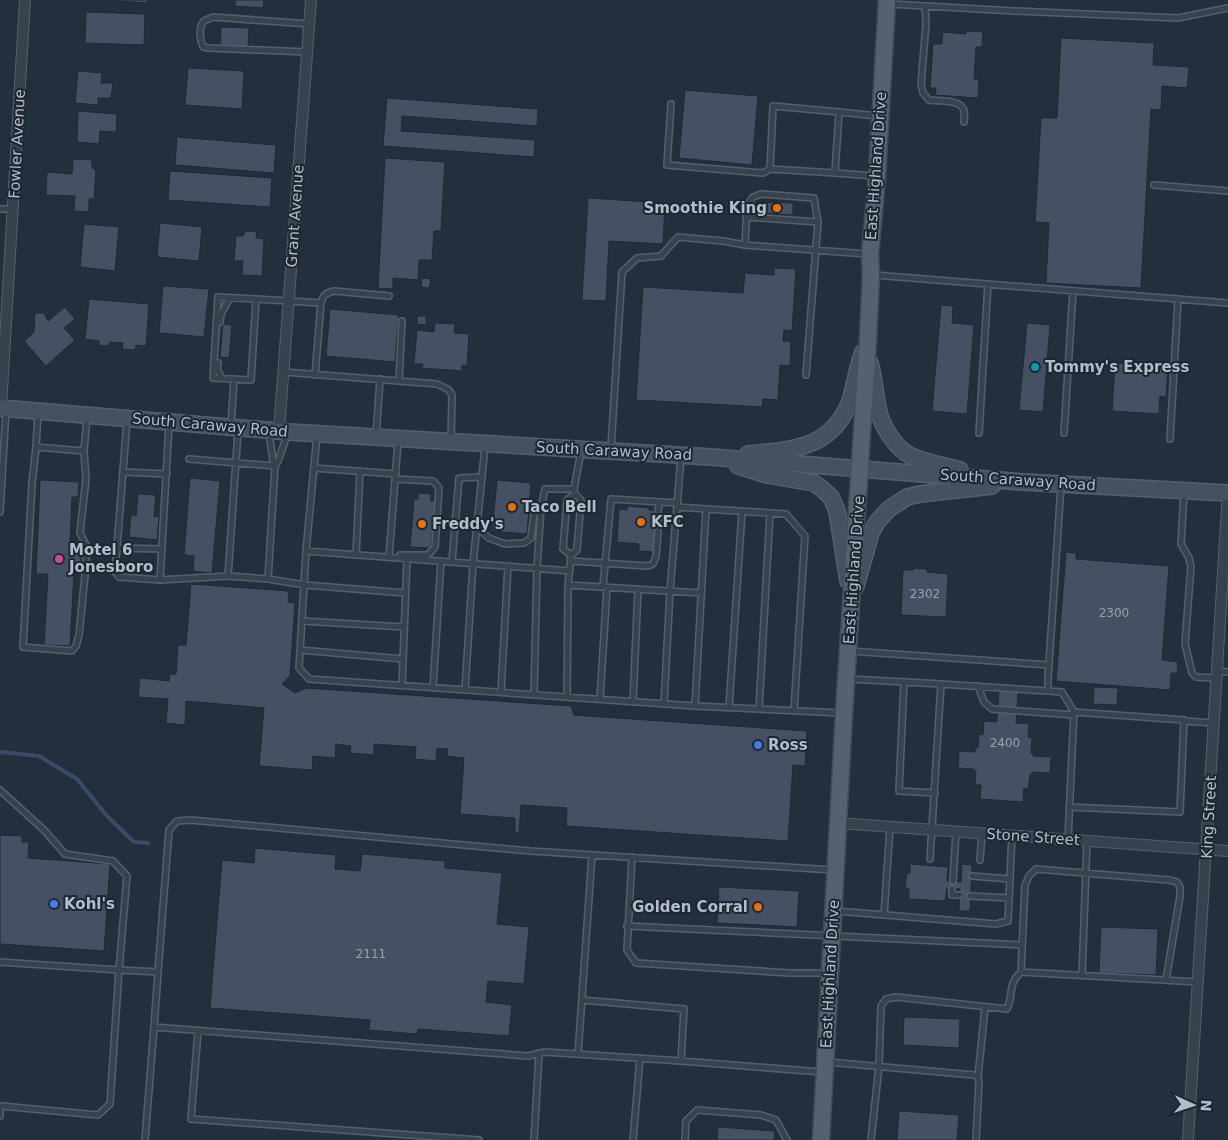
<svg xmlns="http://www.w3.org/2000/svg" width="1228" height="1140" font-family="'DejaVu Sans',sans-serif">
  <rect width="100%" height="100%" fill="#242f3e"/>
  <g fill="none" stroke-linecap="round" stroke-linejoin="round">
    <path stroke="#394c67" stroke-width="4" d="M0 752 39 756 77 779 107 816 134 842 148 843"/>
  </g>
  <path fill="#455162" stroke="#1f2835" d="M101 0H148L147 3Z
    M235 0H264L263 8 235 6Z
    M86 12 145 14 144 45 85 43Z
    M221 27 249 28 248 47 220 45Z
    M966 31 983 32 982 47H976L974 79H979L978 98 935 95 936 88H930L933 44H942L943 32 966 34Z
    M1061 38 1154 43 1153 65 1189 67 1187 88 1162 86 1161 110 1151 109 1141 288 1046 283 1049 223 1035 222 1041 118H1057Z
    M188 68 244 71 242 109 185 105Z
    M78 71 102 73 101 83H113L111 98H98V105L75 103Z
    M685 90 758 96 752 165 679 158Z
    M387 98 538 109 537 126 402 116 401 131 535 140 534 157 383 146Z
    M78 111 117 114 116 132 100 131 99 144 77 142Z
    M177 137 276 145 274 173 175 165Z
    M385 158 445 162 441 231H434L432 260H419L418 280 393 278V289L378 288Z
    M73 159 92 160V168L96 170 94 199H89V212L74 211 75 196 46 195 47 172 72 174Z
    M170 171 272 178 270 207 168 200Z
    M588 198 665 203 663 244 609 241 606 301 582 300Z
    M761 202 793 203V215L761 213Z
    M160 223 202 227 199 261 157 257Z
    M84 224 119 227 115 271 80 267Z
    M245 231 257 232 256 238 264 239 262 276 242 275 243 261H234L236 236H243Z
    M774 268 796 269 792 331 784 330 783 341H791L790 366 780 365 778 400 763 399 762 407 636 400 643 287 743 293 745 273 774 275Z
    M422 278 431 279 429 288 421 287Z
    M163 286 209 289 204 337 159 333Z
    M89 299 149 304 146 346 136 345 135 350 122 349 123 343 110 342 108 346 99 345V341L85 339Z
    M941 305 953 306 952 323 974 325 967 414 932 411Z
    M65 307 75 319 64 328 75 340 46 366 24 341 34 332 35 313H44L48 321Z
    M330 309 399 315 395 362 326 356Z
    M417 316H426V325L417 324Z
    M435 323 455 324 454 333 469 334 467 366 462 365V371L422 368 423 364H414L417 330 434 332Z
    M1027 323 1050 325 1043 412 1019 410Z
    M223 324 232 325 229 358 220 357Z
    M1115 363 1168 366 1166 397 1160 396 1159 414 1112 411Z
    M190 478 220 481 212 573 193 571 194 556 184 555Z
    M40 480 79 482 78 497H72L70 545 82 546 80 573H74L70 646 44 645 48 574H36Z
    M497 480 531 483 527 534 492 531Z
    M418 493 431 494V501H435L431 548 410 547 414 499H418Z
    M138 494 156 495 154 517 159 516 157 540 129 537 131 515 136 516Z
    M627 506 649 508V510L657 511 656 514H664L663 531 656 530 655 552 639 551V544L617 542 619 509 627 510Z
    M1066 552 1076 553V559L1169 566 1162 660 1178 662 1177 673H1171L1170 690 1056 681Z
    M913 568 927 569V572L948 574 946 617 901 615 903 570H913Z
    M191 584 289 591 288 602 295 603 290 676 282 684 295 693 306 688 571 706 574 715 807 731 805 766 793 765 788 841 566 826 567 808 521 805 519 833 515 832V818L460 814 464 758 447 756 448 749 437 748 436 761 415 759 416 747 374 744V755L350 753 351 746 336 744 335 758 313 756 312 770 259 766 264 708 186 701 185 725 166 723 168 699 138 697 140 678 169 681 170 674H176L178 645H186Z
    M1094 687 1118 688 1117 705 1093 704Z
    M999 691 1018 692 1016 723 1029 724 1028 737 1032 738 1031 753H1033V756L1051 757 1050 773 1032 772V775H1030L1028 789 1024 788 1023 802 980 799 981 785H975L976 771H974V769L958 768 959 751 975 752V748H978L979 734 983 735 984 721 997 722Z
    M0 835 22 836V842H29L28 858 110 864 104 951 0 944Z
    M255 848 336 855 335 869 360 871 362 854 445 861V868L502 873 497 924 529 927 524 984 488 981 486 1002 512 1005 509 1036 418 1029 417 1034 369 1030 370 1020 210 1008 222 860 254 863Z
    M910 864 948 867 947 881 961 882 962 864 972 865 970 911H959L960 889 947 888 945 901 909 899V889L905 888 907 873H910Z
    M719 887 799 891 797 927 717 923Z
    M1101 927 1158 929 1156 975 1099 973Z
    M904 1017 960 1019 959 1048 903 1045Z
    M899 1111 959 1115 957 1140H897Z
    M718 1127 775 1131 774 1140H717Z"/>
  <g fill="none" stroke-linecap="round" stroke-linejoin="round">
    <g stroke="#565f6c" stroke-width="8">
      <path id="service" d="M890 4 1014 11 1178 18 1228 8
        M925 6 926 24 921 84 923 93 929 100C936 101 956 100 961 106 966 110 964 117 964 122
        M307 52 208 48 203 47C200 40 198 27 204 21 206 20 211 18 213 17L309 24
        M671 104 667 165 763 173 770 169
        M835 173 770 169 773 106 839 112
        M874 176 835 173 839 112 878 116
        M1154 185 1228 191
        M0 209H13
        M746 217 818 222
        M745 245 747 206 753 197 761 194 814 198 818 222 806 375
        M874 275 1228 303
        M218 297 256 299 251 380 213 378Z
        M256 299 321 303
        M220 322 221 314 230 298
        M218 363 217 369 222 378
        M284 372 437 384 449 390 452 395 451 441
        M315 375 321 303C323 295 326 293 334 291L389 296
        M399 381 402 321
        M38 412 36 447 84 451 87 417
        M127 420 115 572 119 577 160 580
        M169 425 160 580 228 576 268 579 305 585 405 593
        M231 426 234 379
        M979 433 988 284
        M1064 433 1073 291
        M317 435 306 551 299 668 309 679 695 706 841 713
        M376 436 380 379
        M1170 439 1178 299
        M36 447 32 483 23 647 72 651 76 646 79 635 86 565V545L80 533 86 479 84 451
        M611 448 622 272 637 258 661 256 678 237 723 241 745 245 867 254
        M189 459 275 466 273 461 269 433
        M314 468 396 474
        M123 472 167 474
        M395 479 433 481 439 488 435 547 428 555H400
        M1061 486 1048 678V691L1062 692 1074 712 1068 839
        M1184 493 1181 544 1189 558 1191 566 1185 644 1192 673 1196 677 1216 678
        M677 507 706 509
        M0 512 6 410
        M658 514 659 502
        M477 528 489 538 505 544 524 543 531 538 534 514 541 507
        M118 548 162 549
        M306 551 570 571
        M356 555 360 471
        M571 555 563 549 567 500 575 494
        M389 557 398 441
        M452 561 459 478 482 477
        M571 561 648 566 653 564 656 557 658 531
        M228 576 238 431
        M268 579 275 466 278 461 288 433
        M568 585 701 593
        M603 587 611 499 678 503
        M302 621 404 627
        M300 650 403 659
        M850 651 1049 665
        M1217 671 1228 672
        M850 679 941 684 930 859
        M904 682 899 791 935 793
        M941 684 1048 691
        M402 686 407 559
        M978 686 984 702 992 709 1074 715
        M433 688 441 561
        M465 690 473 564 485 447
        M501 692 508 566
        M534 695 537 568 541 507 545 489H574
        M567 697 568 585 571 555 577 550 581 500 575 494 574 489 581 451
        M600 699 607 587
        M633 702 638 589
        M664 704 670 591 681 457
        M695 706 706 509 786 514 805 536 794 711
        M729 708 742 512
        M759 709 770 513
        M1184 721 1213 723
        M0 790 44 830 65 854 113 861 127 876 119 970 158 972 154 1027
        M1069 807 1180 812 1184 720 1074 712
        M632 857 627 950 636 963 790 973H827
        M980 860 982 834
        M972 876 1010 879
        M953 881 956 832
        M952 889V895H960
        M970 896 1009 898
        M836 911 996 924 1008 921 1012 835
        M884 915 890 827
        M627 926 1022 945
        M0 962 119 970 110 1104 98 1115 1 1106
        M158 972 169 830 177 821 191 820 530 851 833 870
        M1021 972 1198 982
        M1082 975 1087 841
        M582 1000 684 1009 681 1061
        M198 1031 191 1119 479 1140
        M578 1054 592 855
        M828 1062 974 1075 978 1077 979 1082 976 1140
        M978 1077 985 1007
        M0 1106V1116
        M145 1140 154 1027 528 1056 545 1052 681 1061 821 1072
        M534 1140 539 1053
        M633 1140 640 1058
        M685 1140 686 1121 697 1110 761 1115 776 1120 787 1140
        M871 1140 879 1066 881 1006 886 999 896 997 1007 1009C1014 994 1007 985 1021 972L1025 885 1029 876 1036 869 1169 880 1177 882 1180 887V896L1166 980"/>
    </g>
    <g stroke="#565f6c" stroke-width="12">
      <path id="minor" d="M1 408 25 0
        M279 431 311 0
        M838 823 1228 851
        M1188 1140 1228 491"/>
    </g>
    <g stroke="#565f6c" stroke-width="18">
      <path id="secondary" d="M870 363C875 380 875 399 880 416 885 431 897 449 911 456 925 462 945 466 960 470
        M0 408 289 432 711 457 1023 482 1228 493
        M748 454C792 450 832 449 850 401 855 385 857 368 863 352
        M738 466 767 475 814 483 821 488 831 497 837 511 848 581
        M856 586 871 533 877 522 889 509 907 497 920 494 992 486"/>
    </g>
    <g stroke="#414a57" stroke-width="19">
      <path id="primary" d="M821 1140 844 713 868 339 871 275 870 254 877 177 887 0"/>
    </g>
    <use href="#service" stroke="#38414e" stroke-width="5"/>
    <use href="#minor" stroke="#38414e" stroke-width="10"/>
    <use href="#secondary" stroke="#465061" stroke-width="15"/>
    <use href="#primary" stroke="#56606e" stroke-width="16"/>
  </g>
  <g fill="#e8710a" stroke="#1d2633" stroke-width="2">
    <circle cx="777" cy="208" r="5"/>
    <circle cx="512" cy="507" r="5"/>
    <circle cx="641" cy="522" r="5"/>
    <circle cx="422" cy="524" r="5"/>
    <circle cx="758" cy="907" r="5"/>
  </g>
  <circle fill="#0f9aa8" stroke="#1d2633" stroke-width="2" cx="1035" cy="367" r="5"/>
  <circle fill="#d1479c" stroke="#1d2633" stroke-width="2" cx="59" cy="559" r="5"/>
  <g fill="#3f7fe0" stroke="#1d2633" stroke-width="2">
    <circle cx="758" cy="745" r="5"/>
    <circle cx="54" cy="904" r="5"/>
  </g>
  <g text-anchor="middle" stroke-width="4" stroke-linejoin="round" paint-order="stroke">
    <g font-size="12" fill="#98a1af">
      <text x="925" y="598">2302</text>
      <text x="1114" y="617">2300</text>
      <text x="1005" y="747">2400</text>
      <text x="371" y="958">2111</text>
    </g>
    <g font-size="15" fill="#b4bcc9" stroke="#1d2633">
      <text transform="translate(17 144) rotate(-87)" y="5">Fowler Avenue</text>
      <text transform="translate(876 166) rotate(-86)" y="5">East Highland Drive</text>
      <text transform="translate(295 216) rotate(-86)" y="5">Grant Avenue</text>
      <text transform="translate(210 425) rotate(5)" y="5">South Caraway Road</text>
      <text transform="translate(614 451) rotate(3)" y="5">South Caraway Road</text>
      <text transform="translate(1018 480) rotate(4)" y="5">South Caraway Road</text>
      <text transform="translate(854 570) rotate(-86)" y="5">East Highland Drive</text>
      <text transform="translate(1209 817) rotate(-87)" y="5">King Street</text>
      <text transform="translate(1033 837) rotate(4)" y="5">Stone Street</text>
      <text transform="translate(830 974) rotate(-87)" y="5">East Highland Drive</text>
    </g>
    <g font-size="15" font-weight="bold" fill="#b4bcc9" stroke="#1d2633" text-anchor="start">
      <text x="767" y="213" text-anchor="end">Smoothie King</text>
      <text x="1045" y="372">Tommy's Express</text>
      <text x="522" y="512">Taco Bell</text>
      <text x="651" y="527">KFC</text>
      <text x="432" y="529">Freddy's</text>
      <text x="69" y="555">Motel 6<tspan x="69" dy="17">Jonesboro</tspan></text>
      <text x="768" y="750">Ross</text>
      <text x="64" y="909">Kohl's</text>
      <text x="748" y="912" text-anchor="end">Golden Corral</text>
    </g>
  </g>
  <g transform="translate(1193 1105) rotate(93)" stroke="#1d2633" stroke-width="4" paint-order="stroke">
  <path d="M0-4L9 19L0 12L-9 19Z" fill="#b4bcc9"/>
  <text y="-8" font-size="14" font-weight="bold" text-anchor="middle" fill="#b4bcc9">N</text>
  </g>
</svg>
